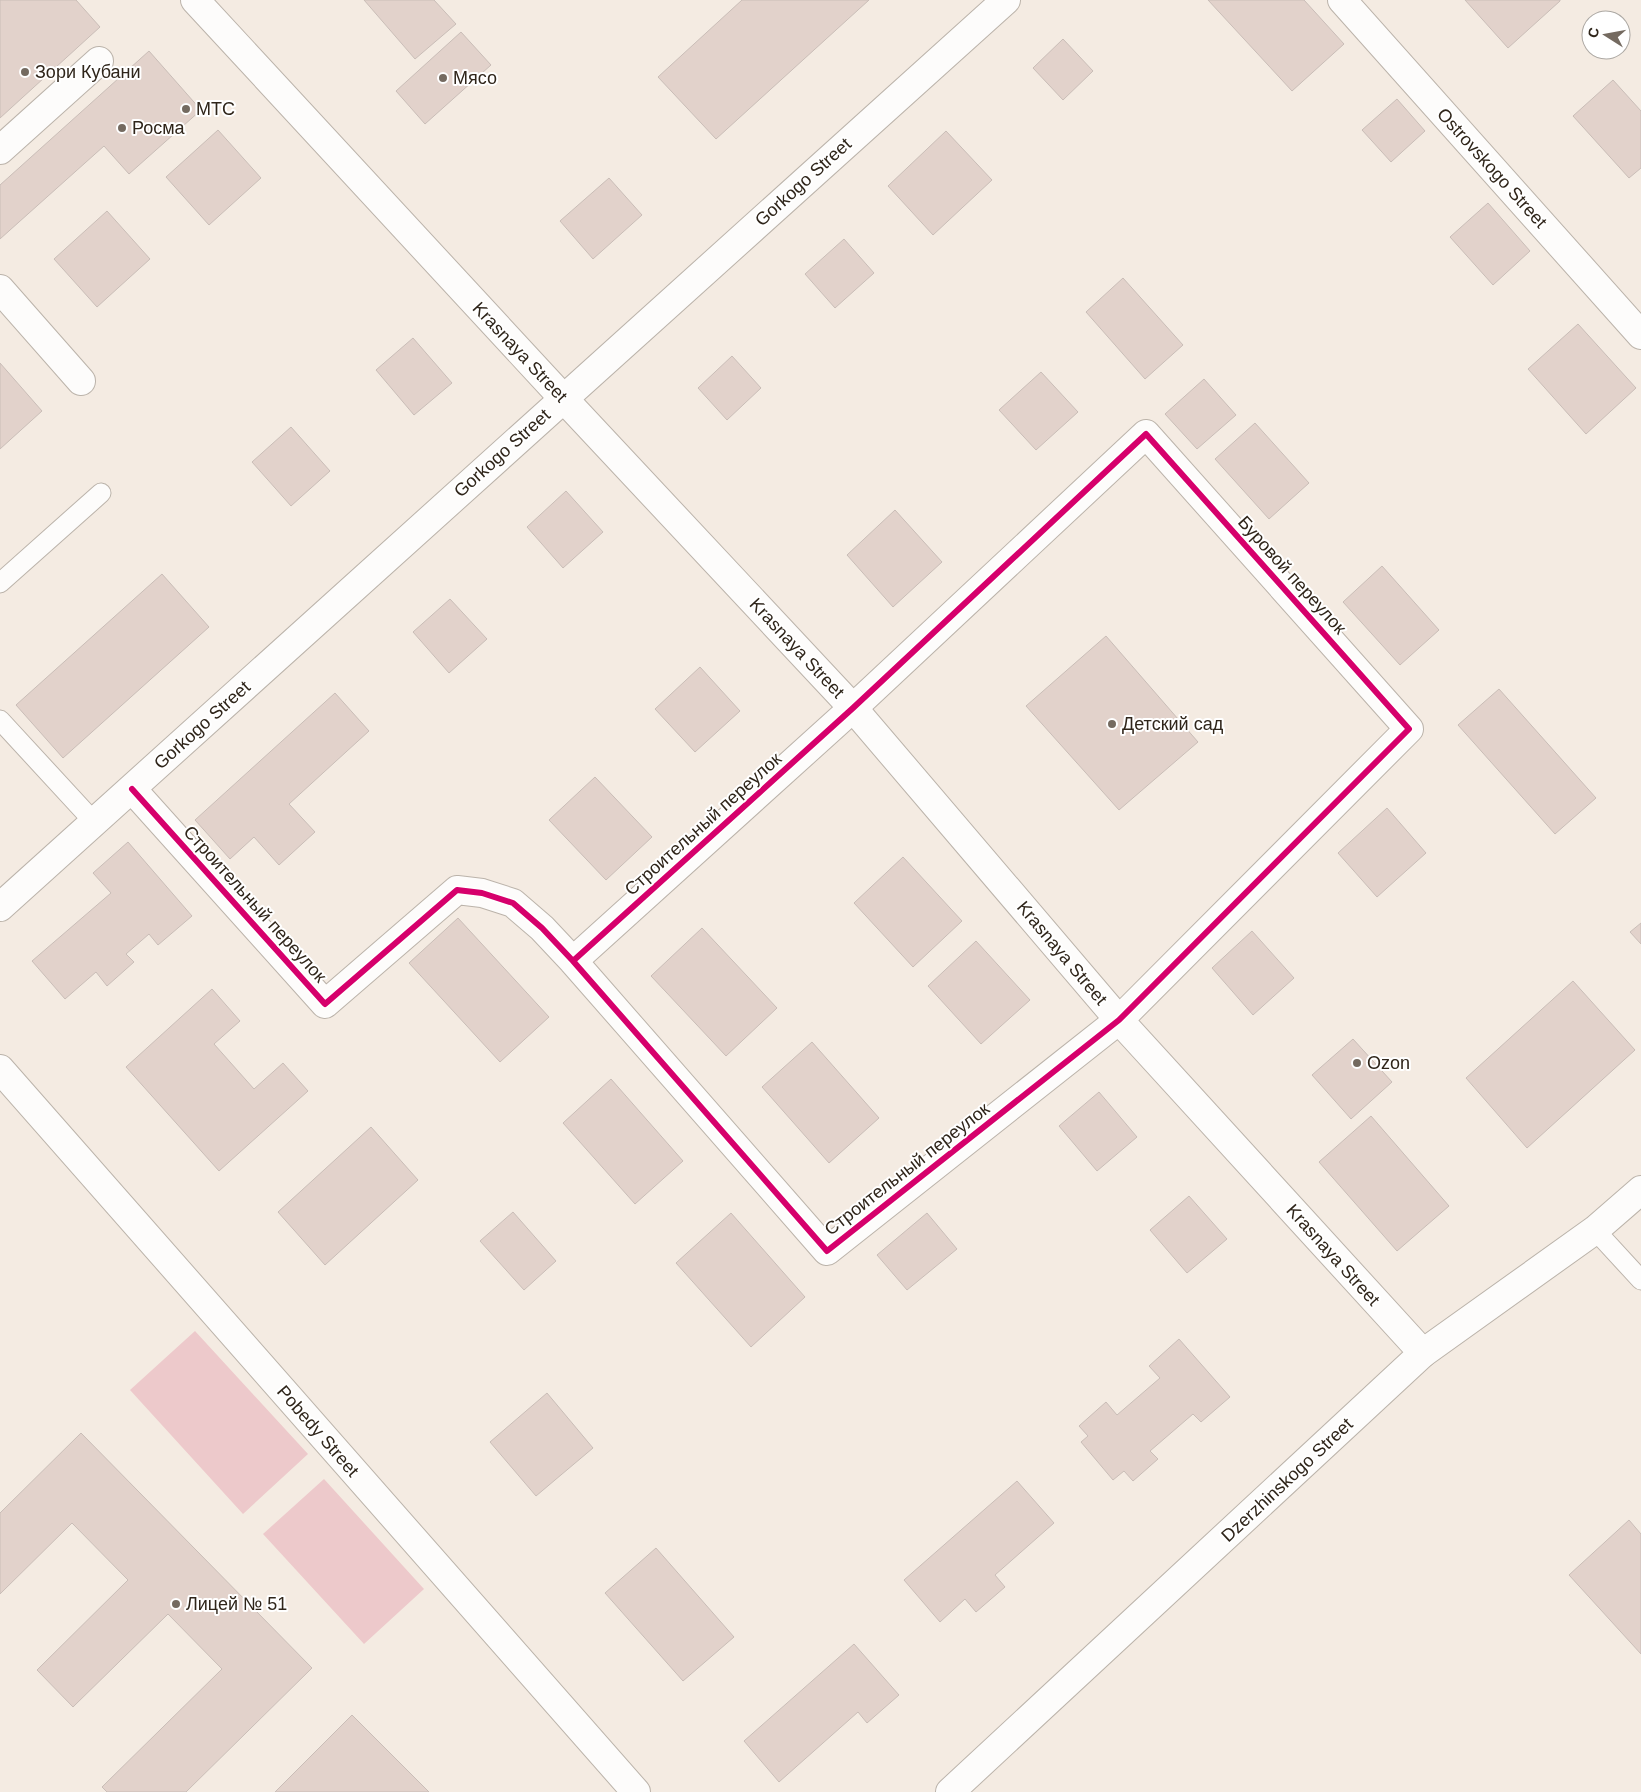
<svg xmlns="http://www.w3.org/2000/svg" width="1641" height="1792" font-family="Arial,sans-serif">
  <rect width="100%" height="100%" fill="#f4ebe2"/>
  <path fill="#edc9cb" d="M195 1331 308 1454 243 1514 130 1390Z
    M324 1479 424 1589 364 1644 263 1534Z"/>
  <path fill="#e2d2cb" stroke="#c9bdb7" d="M0 0H76L100 27 0 118Z
    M364 0H434L456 24 415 59Z
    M742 0H869L716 139 658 77Z
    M1208 0H1304L1344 44 1292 91Z
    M1465 0H1560V1L1508 48Z
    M461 32 491 65 425 124 396 91Z
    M1063 39 1093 71 1063 100 1033 68Z
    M149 51 201 110 129 174 104 146 0 239V185Z
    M1613 80 1641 111V168L1629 178 1573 116Z
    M1397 99 1425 131 1391 162 1362 130Z
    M218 130 261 178 209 225 166 177Z
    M946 131 992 180 933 235 888 186Z
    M609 178 642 215 593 259 560 221Z
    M1488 203 1530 251 1493 285 1450 237Z
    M107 211 150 259 97 307 54 259Z
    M844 239 874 273 835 308 805 274Z
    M1123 278 1183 345 1145 379 1086 312Z
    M1578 324 1636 388 1586 434 1528 369Z
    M413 338 452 383 414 415 376 370Z
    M732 356 761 388 727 420 698 388Z
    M0 363 42 411 0 449Z
    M1041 372 1078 412 1036 450 999 410Z
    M1204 379 1236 415 1197 449 1165 414Z
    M1255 423 1309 483 1269 519 1215 459Z
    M291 427 330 471 291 506 252 462Z
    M566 491 603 532 563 568 527 527Z
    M895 510 942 562 893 607 847 555Z
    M1382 566 1439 630 1400 665 1343 602Z
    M162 574 209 627 63 758 16 705Z
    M450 599 487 639 449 673 413 632Z
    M1106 636 1198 742 1119 810 1026 706Z
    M700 667 740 711 695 752 655 709Z
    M1499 689 1596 798 1555 834 1458 725Z
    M335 693 369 731 289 804 315 832 279 865 254 837 230 859 195 820Z
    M595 777 652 837 606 880 549 820Z
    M1387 808 1426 853 1377 897 1338 853Z
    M128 842 192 916 158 945 149 934 126 954 134 962 107 986 96 972 65 999 32 961 111 893 93 873Z
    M903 857 962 921 913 967 854 903Z
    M458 918 549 1017 500 1062 409 963Z
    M1641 923V944L1630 932Z
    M702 928 777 1008 726 1056 651 976Z
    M1252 931 1294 978 1253 1015 1212 968Z
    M976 941 1030 1000 981 1044 928 986Z
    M1573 981 1635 1050 1527 1148 1466 1078Z
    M212 989 240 1021 214 1044 254 1089 283 1063 308 1091 219 1171 126 1067Z
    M1353 1039 1392 1082 1351 1119 1312 1075Z
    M812 1042 879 1118 829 1163 762 1087Z
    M611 1079 683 1161 635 1204 563 1123Z
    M1099 1092 1137 1137 1097 1171 1059 1126Z
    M1371 1116 1449 1206 1397 1251 1319 1162Z
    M371 1127 418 1180 325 1265 278 1212Z
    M1189 1196 1227 1239 1187 1273 1150 1230Z
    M513 1212 556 1261 524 1290 480 1241Z
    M731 1213 805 1297 751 1347 676 1263Z
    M927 1213 957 1249 907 1290 877 1255Z
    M1179 1339 1230 1397 1201 1422 1193 1414 1150 1451 1158 1459 1133 1481 1124 1471 1113 1480 1081 1442 1088 1436 1079 1426 1106 1402 1117 1415 1160 1378 1149 1366Z
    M547 1393 593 1448 536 1496 490 1442Z
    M81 1433 312 1668 186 1792H107L102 1787 222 1669 168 1614 73 1707 37 1670 128 1580 72 1523 0 1594V1513Z
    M1017 1481 1054 1523 995 1575 1005 1587 976 1612 965 1599 940 1622 904 1580Z
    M1629 1520 1641 1534V1654L1569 1575Z
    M656 1548 734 1637 683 1681 605 1593Z
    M854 1644 899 1695 867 1723 858 1712 779 1782 744 1741Z
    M352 1715 429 1792H275Z"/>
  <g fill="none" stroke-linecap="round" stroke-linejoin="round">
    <g stroke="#bbb3aa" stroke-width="21">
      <path id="service" d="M0 583 101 493
        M0 720 94 822
        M1595 1230 1641 1280"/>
    </g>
    <g stroke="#bbb3aa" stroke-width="30">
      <path id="minor" d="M1342 0 1641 335
        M0 150 99 61
        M0 289 81 381
        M132 789 325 1004 457 890 482 893 513 903 542 928 573 961 827 1251 1119 1020 1409 729 1146 434 853 708 573 961
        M0 907 1006 0
        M0 1069 636 1792
        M950 1792 1423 1353"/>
    </g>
    <g stroke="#bbb3aa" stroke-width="30">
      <path id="tertiary" d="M195 0 563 398 853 708 1119 1020 1423 1353 1595 1230 1641 1190"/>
    </g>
    <use href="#service" stroke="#fdfcfb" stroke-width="19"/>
    <use href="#minor" stroke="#fdfcfb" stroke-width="28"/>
    <use href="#tertiary" stroke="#fdfcfb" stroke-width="28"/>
    <g stroke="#fff" stroke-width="9">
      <path id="cycleway" d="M132 789 325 1004 457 890 482 893 513 903 542 928 573 961 827 1251 1119 1020 1409 729 1146 434 853 708 573 961"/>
    </g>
    <use href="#cycleway" stroke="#d6006c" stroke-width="6"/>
  </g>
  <g fill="#746a60" stroke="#fff" stroke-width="2">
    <circle cx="25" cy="72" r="5"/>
    <circle cx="443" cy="78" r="5"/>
    <circle cx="186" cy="109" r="5"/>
    <circle cx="122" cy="128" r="5"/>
    <circle cx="1112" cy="724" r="5"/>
    <circle cx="1357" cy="1063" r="5"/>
    <circle cx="176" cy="1604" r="5"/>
  </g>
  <g text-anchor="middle" stroke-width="4" stroke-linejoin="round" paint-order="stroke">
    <g font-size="18" fill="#2f251a" stroke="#fff" text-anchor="start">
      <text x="35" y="78">Зори Кубани</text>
      <text x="453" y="84">Мясо</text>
      <text x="196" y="115">МТС</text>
      <text x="132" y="134">Росма</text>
      <text x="1122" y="730">Детский сад</text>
      <text x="1367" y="1069">Ozon</text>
      <text x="186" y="1610">Лицей № 51</text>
    </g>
    <g font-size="18" fill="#2f251a" stroke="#fff">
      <text transform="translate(1492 168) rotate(48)" y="6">Ostrovskogo Street</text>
      <text transform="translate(803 182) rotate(-42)" y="6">Gorkogo Street</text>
      <text transform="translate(520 352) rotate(47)" y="6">Krasnaya Street</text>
      <text transform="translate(502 453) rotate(-42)" y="6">Gorkogo Street</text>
      <text transform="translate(1292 575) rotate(48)" y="6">Буровой переулок</text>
      <text transform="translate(797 648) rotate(47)" y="6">Krasnaya Street</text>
      <text transform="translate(202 725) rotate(-42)" y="6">Gorkogo Street</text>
      <text transform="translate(703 824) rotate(-42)" y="6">Строительный переулок</text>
      <text transform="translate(255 904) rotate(48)" y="6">Строительный переулок</text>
      <text transform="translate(1062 953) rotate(50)" y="6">Krasnaya Street</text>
      <text transform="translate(907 1169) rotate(-38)" y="6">Строительный переулок</text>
      <text transform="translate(1333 1255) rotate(48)" y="6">Krasnaya Street</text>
      <text transform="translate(318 1431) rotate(49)" y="6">Pobedy Street</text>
      <text transform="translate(1287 1480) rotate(-43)" y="6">Dzerzhinskogo Street</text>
    </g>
  </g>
  <g transform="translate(1606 35) rotate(281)"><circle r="24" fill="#ffffff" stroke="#aca8a3"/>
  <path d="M0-4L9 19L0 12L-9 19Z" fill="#746a60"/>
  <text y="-8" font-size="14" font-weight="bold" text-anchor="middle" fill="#2f251a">С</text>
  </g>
</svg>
